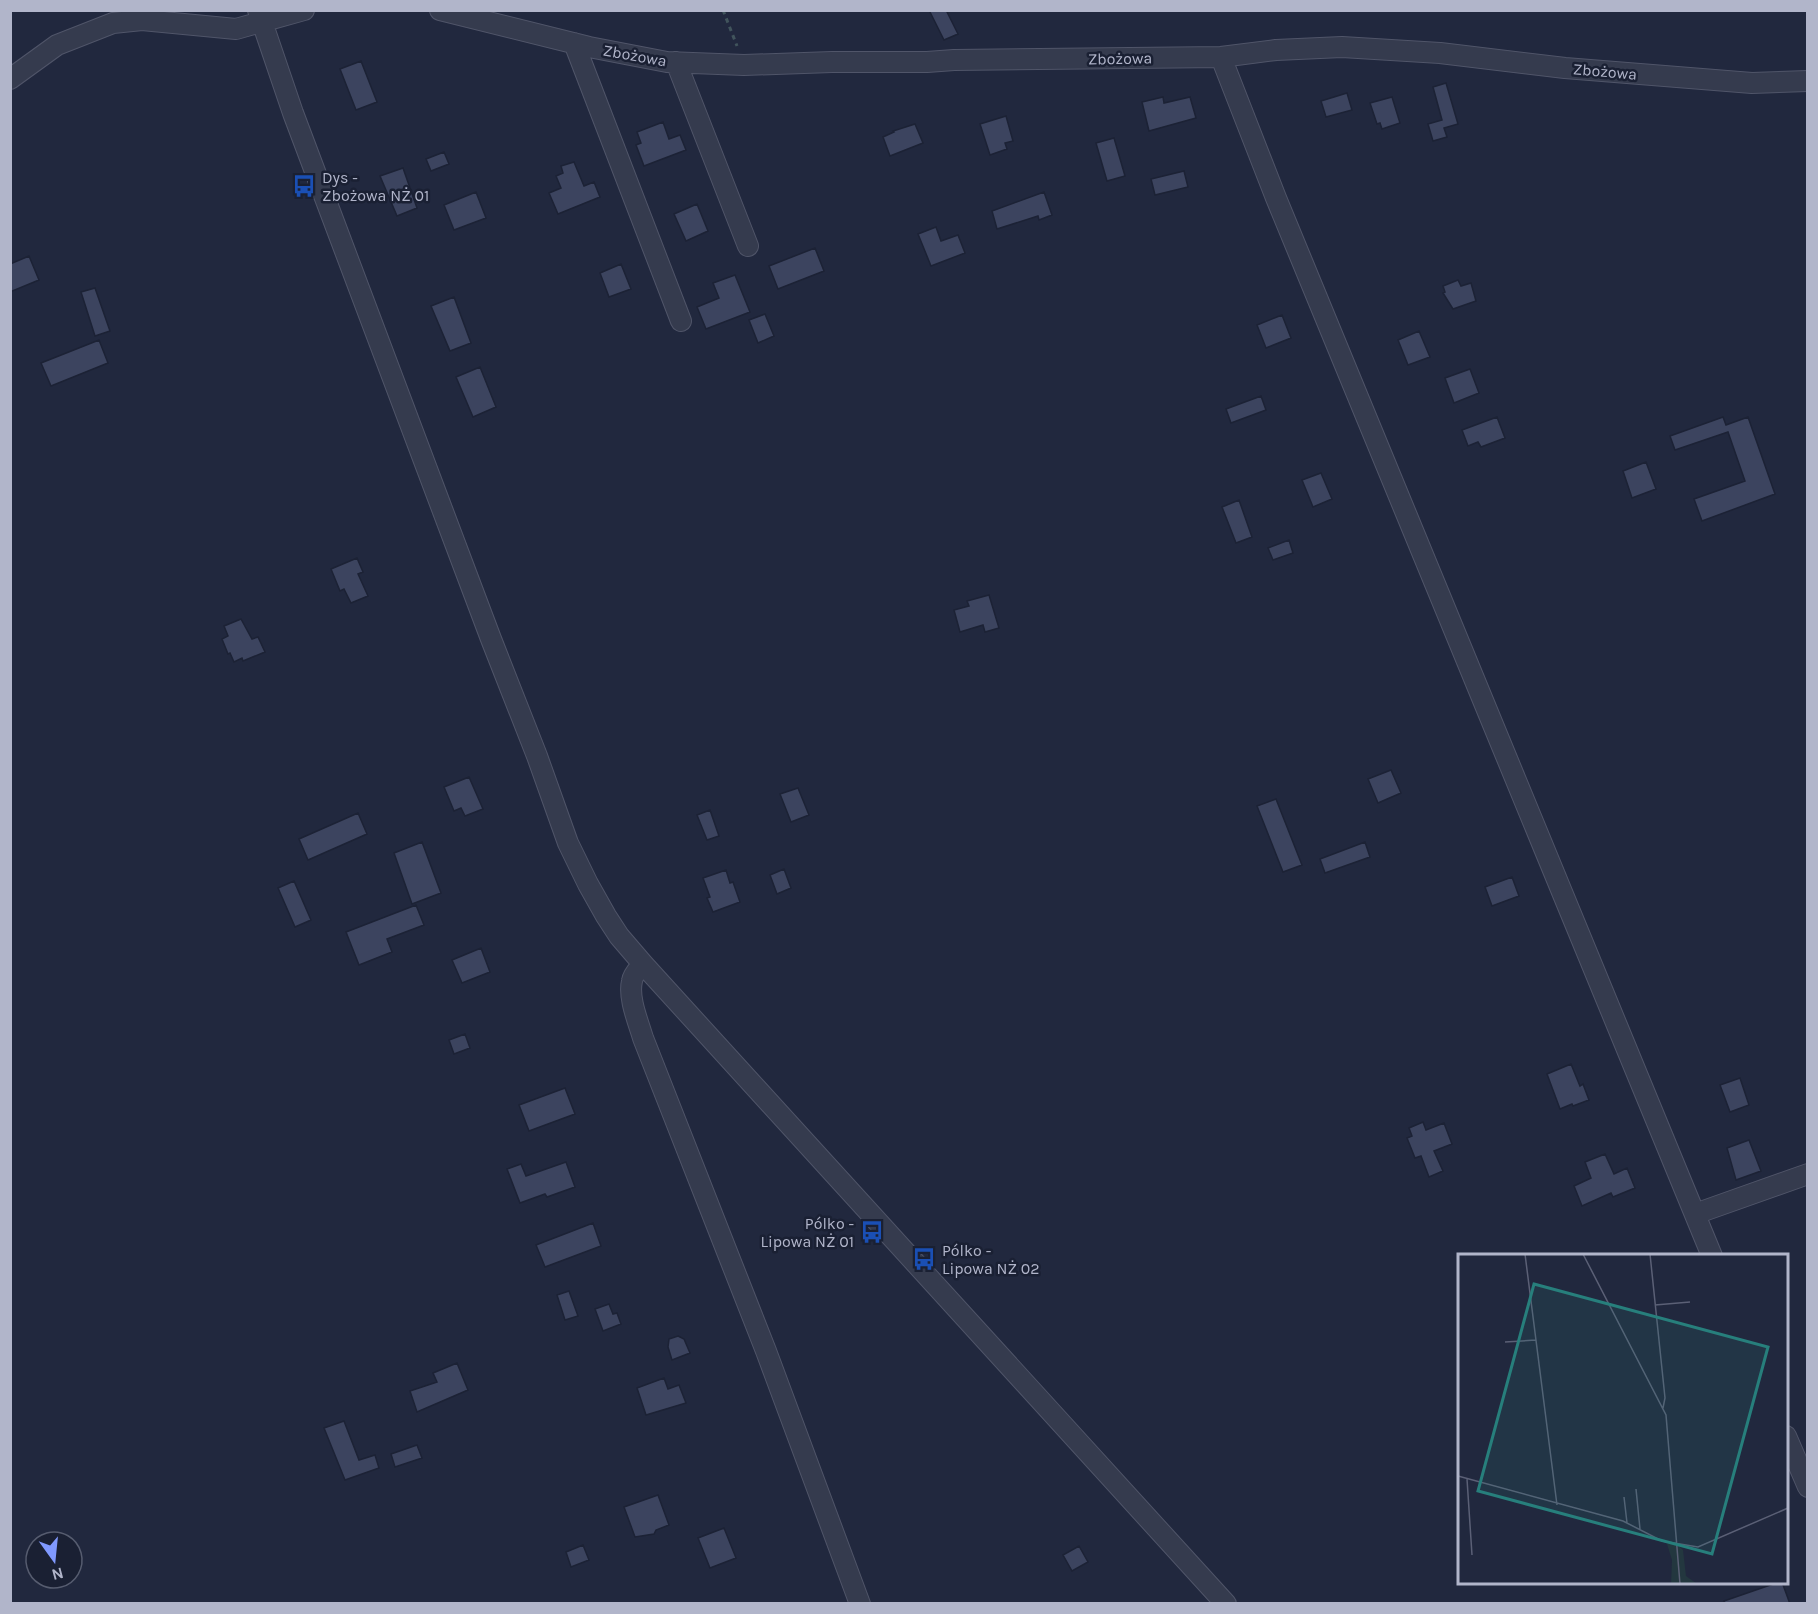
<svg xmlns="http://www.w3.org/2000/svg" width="1818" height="1614" font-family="Karla,sans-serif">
  <rect width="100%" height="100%" fill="#21283e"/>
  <path fill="#3c445f" stroke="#1c2235" stroke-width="1.5" d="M929 10H946L958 34 944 40Z
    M361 61 377 102 356 110 340 69Z
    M1446 83 1458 124 1444 128 1447 137 1433 141 1428 124 1442 120 1433 87Z
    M1347 93 1352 110 1326 117 1321 101Z
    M1163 97 1164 103 1190 97 1196 118 1149 131 1142 102Z
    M1392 97 1400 123 1382 129 1380 123 1377 124 1370 103Z
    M1006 116 1013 141 1005 143 1007 149 990 155 980 124Z
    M663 122 669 139 680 135 686 150 644 166 636 145 641 143 637 132Z
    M915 124 923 143 890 156 883 137 894 132 893 131Z
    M1114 138 1125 176 1107 181 1096 143Z
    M444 152 449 164 431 171 426 159Z
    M574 162 584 186 594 182 600 197 558 214 549 193 561 188 556 176 563 173 561 166Z
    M403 168 417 208 397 216 380 176Z
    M1184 171 1188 187 1155 195 1151 179Z
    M476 192 486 218 454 230 444 205Z
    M1044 192 1052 215 1039 220 1038 216 997 229 992 211Z
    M697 204 708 231 686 241 674 214Z
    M936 227 941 241 958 235 965 253 931 266 918 234Z
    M815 248 824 271 778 289 769 266Z
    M29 256 39 280 10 292V264Z
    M621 264 631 289 609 297 600 273Z
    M735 275 750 312 706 329 697 307 719 298 713 283Z
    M1458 280 1461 286 1471 283 1476 301 1453 309 1443 293 1445 292 1443 286Z
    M95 288 110 331 95 336 81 292Z
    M454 297 471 343 450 351 431 306Z
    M765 314 774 336 758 343 749 320Z
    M1282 315 1291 338 1266 348 1257 325Z
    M1419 331 1430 357 1408 365 1398 340Z
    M99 340 108 363 51 386 41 363Z
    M480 367 496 407 473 417 456 377Z
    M1470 369 1479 393 1454 403 1445 378Z
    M1261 396 1266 410 1231 423 1226 409Z
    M1497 417 1505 438 1481 447 1478 442 1468 446 1462 430Z
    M1723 417 1726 425 1748 417 1775 494 1702 521 1694 499 1745 481 1728 432 1675 450 1670 436Z
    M1646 462 1656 489 1632 498 1623 471Z
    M1321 473 1332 499 1313 507 1302 480Z
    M1239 500 1252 537 1236 543 1222 507Z
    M1289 540 1293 553 1273 560 1268 548Z
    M357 558 363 572 358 574 368 596 351 603 344 589 340 591 331 569Z
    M989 595 999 628 985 632 983 625 960 632 954 610 969 606 967 601Z
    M241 619 252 639 258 637 265 652 243 661 242 658 234 662 230 653 228 654 222 639 228 636 224 626Z
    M1391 770 1401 793 1378 803 1368 779Z
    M469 777 483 809 465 816 461 808 454 811 444 787Z
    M798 788 809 815 791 822 780 794Z
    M1276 799 1302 865 1283 872 1257 806Z
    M710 810 719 836 707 840 697 815Z
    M358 813 367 834 308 860 299 839Z
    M422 842 441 893 412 904 394 853Z
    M1365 842 1370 857 1325 873 1320 859Z
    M784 869 791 888 777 894 770 875Z
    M726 870 730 883 733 882 740 902 713 912 707 898 710 897 703 878Z
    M1512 877 1519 896 1492 906 1485 887Z
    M294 881 311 920 295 927 278 888Z
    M416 905 424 925 387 939 392 952 359 965 346 932Z
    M481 948 490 972 462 983 452 960Z
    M465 1034 470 1048 454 1054 449 1040Z
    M1571 1064 1580 1086 1583 1084 1589 1100 1573 1106 1572 1104 1560 1109 1547 1074Z
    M1740 1078 1749 1105 1730 1112 1720 1085Z
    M565 1088 575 1114 529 1131 519 1105Z
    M1423 1122 1426 1130 1444 1123 1452 1144 1434 1151 1443 1171 1429 1177 1421 1156 1415 1158 1407 1138 1412 1136 1409 1128Z
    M1749 1140 1761 1171 1736 1180 1727 1148Z
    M1605 1154 1614 1174 1627 1168 1635 1188 1613 1197 1611 1193 1582 1206 1574 1186 1591 1178 1585 1162Z
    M566 1162 575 1187 547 1197 545 1194 520 1203 507 1169 521 1164 526 1176Z
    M593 1223 601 1246 545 1267 536 1245Z
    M569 1291 578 1316 565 1320 557 1295Z
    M609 1304 613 1314 617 1313 621 1324 603 1331 595 1309Z
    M678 1336 684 1339 690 1353 672 1360 668 1347 669 1339Z
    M457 1363 468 1390 417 1412 410 1391 437 1382 433 1373Z
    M664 1378 668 1389 679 1385 686 1403 646 1415 637 1388Z
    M344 1421 359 1460 375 1455 379 1468 345 1480 324 1428Z
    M417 1445 422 1458 395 1467 391 1454Z
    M658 1495 669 1525 656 1530 654 1534 635 1537 624 1507Z
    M724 1528 736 1558 710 1568 698 1538Z
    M583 1545 589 1560 571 1567 566 1552Z
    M1079 1546 1088 1562 1072 1571 1063 1555Z
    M1779 1582H1782L1790 1604H1725L1724 1601Z"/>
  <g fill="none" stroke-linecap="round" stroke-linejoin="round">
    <g stroke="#505569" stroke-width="22">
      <path id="minor" d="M258 10 293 113 491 639 537 756 568 843 588 884 606 916 619 936 643 964 1226 1604
        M440 10 589 47 667 62 744 65 832 62H927L954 60 1221 57 1276 50 1342 47 1440 53 1565 68 1752 83 1808 81
        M574 43 681 321
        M1221 57 1276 198 1712 1256
        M676 62 748 246
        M10 79 57 45 113 23 142 20 236 29 304 10
        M643 964C639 969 633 974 632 981 628 998 638 1021 643 1038L766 1351 860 1604
        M1695 1214 1808 1174
        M1786 1436 1808 1487"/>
    </g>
    <path stroke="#41545c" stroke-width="3" stroke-dasharray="4.5 4.5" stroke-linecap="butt" d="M723 10 737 46"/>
    <use href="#minor" stroke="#353b4e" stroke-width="20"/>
  </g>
  <defs>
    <g id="bus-bare" transform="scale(1.8)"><path d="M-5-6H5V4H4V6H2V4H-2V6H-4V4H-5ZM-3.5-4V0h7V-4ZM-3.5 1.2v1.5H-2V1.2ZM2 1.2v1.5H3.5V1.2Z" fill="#1a4fb4" stroke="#1a2033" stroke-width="2.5" paint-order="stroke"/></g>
  </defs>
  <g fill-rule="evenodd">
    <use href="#bus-bare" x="304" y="186"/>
    <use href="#bus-bare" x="872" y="1232"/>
    <use href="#bus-bare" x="924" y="1259"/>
  </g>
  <g text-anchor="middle" stroke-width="5" stroke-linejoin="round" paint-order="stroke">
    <g font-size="16" fill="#b1b5ca" stroke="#1a2033">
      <text transform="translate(635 55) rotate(10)" y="6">Zbożowa</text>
      <text transform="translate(1120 58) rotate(-1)" y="6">Zbożowa</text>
      <text transform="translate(1605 71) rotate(5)" y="6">Zbożowa</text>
    </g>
    <g font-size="16" fill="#b1b5ca" stroke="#1a2033" text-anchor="start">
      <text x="322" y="183">Dys -<tspan x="322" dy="18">Zbożowa NŻ 01</tspan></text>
      <text x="854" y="1229" text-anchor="end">Pólko -<tspan x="854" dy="18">Lipowa NŻ 01</tspan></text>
      <text x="942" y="1256">Pólko -<tspan x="942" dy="18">Lipowa NŻ 02</tspan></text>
    </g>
  </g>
  <g transform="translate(1458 1254)">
    <rect width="330" height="330" fill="#21283e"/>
    <path d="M218 289 225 296 228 322 239 330H213L214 306 209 290Z" fill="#23373f"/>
    <path fill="none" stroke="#5b6076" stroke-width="1.5" d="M67 0 99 251M125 0 208 161 222 330M192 0 207 144 205 154M197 51 232 48M47 88 78 86M0 222 165 267 204 287 240 293 330 254M9 225 14 301M178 235 182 275M166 243 169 269"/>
    <path fill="#277f7c" fill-opacity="0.15" stroke="#277f7c" stroke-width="3" d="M76 30 310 93 254 300 20 237Z"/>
    <rect width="330" height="330" fill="none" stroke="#b1b5ca" stroke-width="3"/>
  </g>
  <rect width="1818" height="1614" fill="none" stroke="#b1b5ca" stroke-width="24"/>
  <g transform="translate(54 1560) rotate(165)"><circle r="28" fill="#1a2033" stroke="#565c6f" stroke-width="1.5"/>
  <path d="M0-4.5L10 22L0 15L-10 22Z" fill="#8099ff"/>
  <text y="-9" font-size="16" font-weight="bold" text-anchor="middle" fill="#b1b5ca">N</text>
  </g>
</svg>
